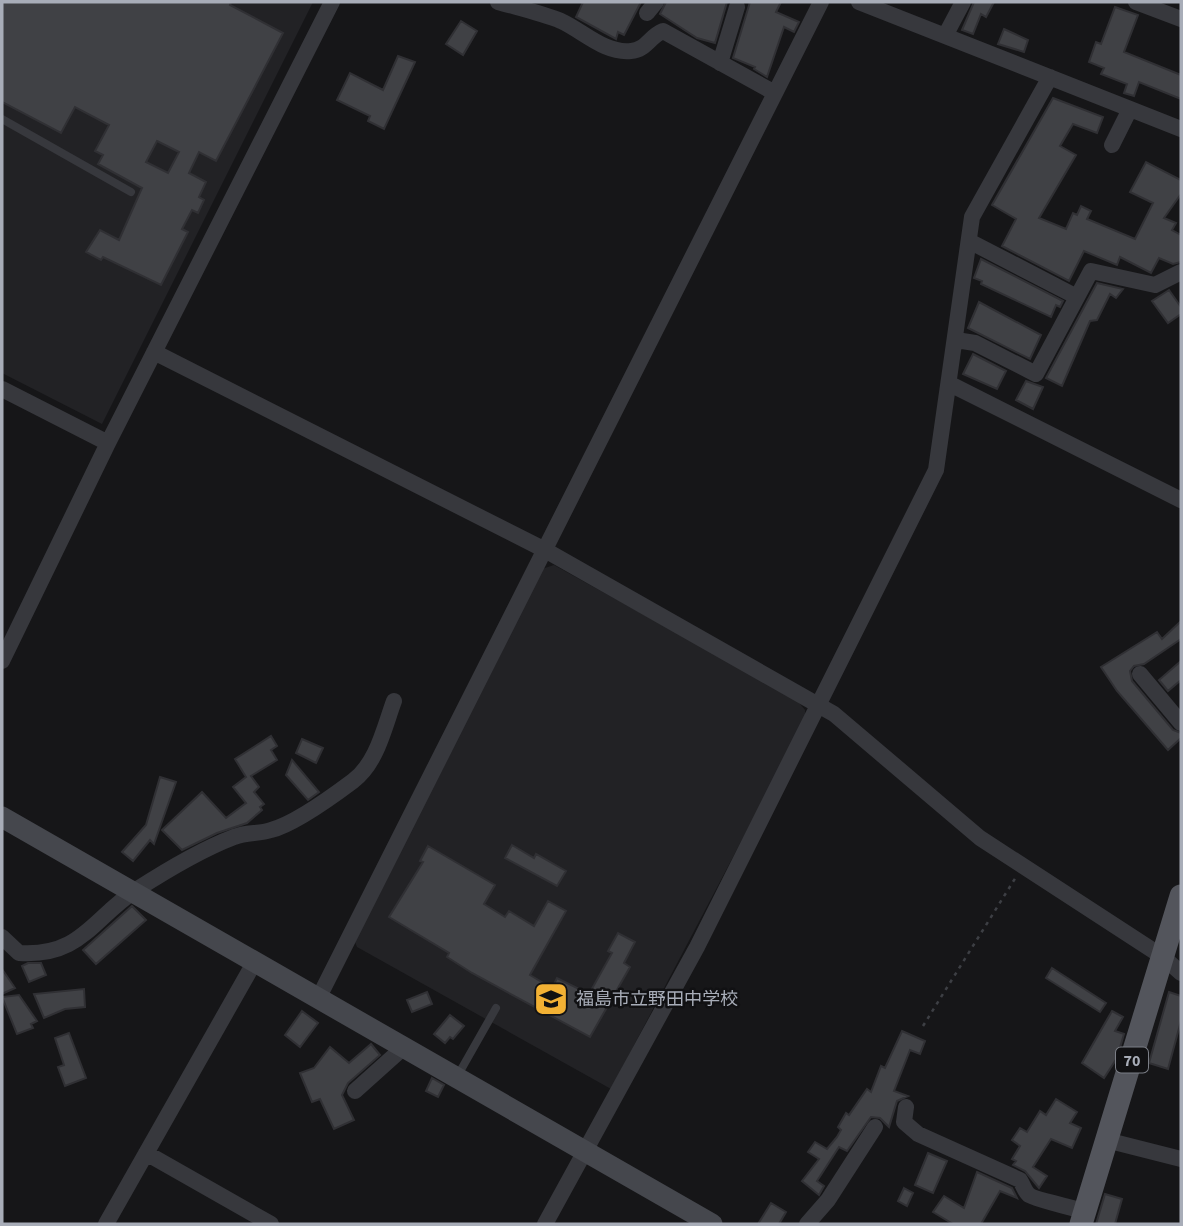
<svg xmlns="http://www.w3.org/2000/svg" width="1183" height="1226" font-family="'Source Sans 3','Noto Sans JP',sans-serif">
  <rect width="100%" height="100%" fill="#161618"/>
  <path fill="#222225" d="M2 2H313L102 424 2 373Z
    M554 565 796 699 805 710V720L611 1089 357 947 355 942 542 569Z"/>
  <path fill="#404145" stroke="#303034" stroke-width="2" fill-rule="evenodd" d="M2 2H231L230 5 283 33 216 161 199 152 189 173 206 182 199 197 204 200 198 213 192 210 182 229 188 232 161 285 103 257 101 260 86 252 100 230 119 240 142 188 98 164 103 155 95 151 109 125 75 107 61 133 2 102ZM157 141 179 152 168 173 146 162Z
    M583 2H641L624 35 618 32 616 39 576 17Z
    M666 2H727L715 43 697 38 660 14Z
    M750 2H781L776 12 799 22 794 32 784 27 767 77 754 69 755 67 733 58Z
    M974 2H994L986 17 981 14 973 34 962 30Z
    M1115 7 1138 15 1124 52 1181 75V99L1139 82 1134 96 1124 93 1127 84 1101 74 1104 68 1089 62 1096 42 1101 44Z
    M461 21 477 31 463 55 446 44Z
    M1004 29 1028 40 1024 52 998 44Z
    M398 56 415 62 384 129 368 121 370 116 337 100 350 73 383 90Z
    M1053 98 1103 117 1097 133 1073 124 1060 146 1076 155 1039 218 1066 229 1073 213 1077 215 1081 206 1091 211 1087 219 1135 239 1153 203 1130 192 1146 162 1181 180V194L1164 218 1176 223 1172 230 1181 235V262L1173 264 1159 258 1151 273 1120 257 1117 265 1084 251 1069 281 1002 246 1016 219 992 205Z
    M981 259 1063 301 1060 307 1056 305 1051 317 981 284 982 281 974 278Z
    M1097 283 1123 289 1116 298 1110 294 1097 320 1090 321 1062 386 1046 378Z
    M1169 290 1181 307V314L1168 323 1152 301Z
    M979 302 1041 335 1030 359 968 328Z
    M973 354 1006 371 997 389 963 374Z
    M1026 381 1043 387 1033 409 1016 400Z
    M1181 621V639L1144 664 1134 666 1130 671 1132 681 1173 730 1181 733V738L1168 750 1117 691 1101 667 1157 632 1162 639Z
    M1181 661V680L1168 691 1159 680Z
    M271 736 277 746 271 750 277 760 251 776 259 787 254 792 264 804 260 807 262 810 247 823 217 833 182 850 162 830 202 792 226 818 246 803 233 787 246 777 235 759Z
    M302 739 323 748 316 763 296 753Z
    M292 760 319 792 308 800 286 775Z
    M160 777 176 782 154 844 150 840 133 861 122 852 146 825Z
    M512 845 534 858 536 854 566 871 557 886 505 858Z
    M428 846 495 885 484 904 505 917 509 911 534 926 548 901 566 911 530 975 552 988 557 978 589 994 612 953 608 951 618 933 635 942 624 963 630 967 590 1037 472 973 447 957 449 953 389 917 423 862 420 861Z
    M132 906 146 920 96 964 83 950Z
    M28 963H41L46 975 29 982 22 966Z
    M1052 968 1106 1003 1100 1012 1046 978Z
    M2 969 15 988 2 994Z
    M84 989 85 1007 65 1009 44 1018 34 994Z
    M427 992 432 1004 412 1012 407 1000Z
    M1169 992 1181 996V1021L1168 1069 1149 1063Z
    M19 995 37 1021 31 1024 33 1028 17 1034 2 997Z
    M302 1011 318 1023 300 1047 285 1035Z
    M1112 1011 1123 1017 1115 1031 1124 1034 1117 1058 1104 1078 1082 1063Z
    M450 1015 464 1026 453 1039 450 1037 445 1043 434 1034Z
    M902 1031 925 1041 920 1054 910 1050 894 1091 908 1096 897 1101 889 1127 880 1118 871 1117 847 1151 839 1147 817 1181 824 1186 819 1195 802 1181 819 1159 808 1152 815 1142 827 1149 837 1137 841 1130 838 1127 846 1113 849 1115 867 1089 871 1092 881 1066 885 1068Z
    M69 1033 86 1078 65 1086 58 1067 64 1065 55 1038Z
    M371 1044 380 1055 348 1083 342 1095 354 1120 334 1129 320 1099 312 1102 300 1073 314 1068 330 1047 349 1063Z
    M432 1078 444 1085 438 1097 426 1091Z
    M1056 1099 1077 1112 1070 1123 1081 1128 1072 1148 1051 1139 1033 1167 1047 1176 1039 1188 1025 1171 1013 1165 1016 1161 1012 1159 1020 1146 1012 1140 1020 1128 1027 1132 1040 1111 1046 1115Z
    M928 1153 947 1161 933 1193 915 1185Z
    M977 1172 1012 1188 1017 1198 1000 1191 981 1224H953L933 1212 944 1196 964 1208Z
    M904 1188 913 1193 907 1206 898 1201Z
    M1105 1194 1122 1199 1115 1224H1096Z
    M771 1203 786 1212 779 1224H758Z"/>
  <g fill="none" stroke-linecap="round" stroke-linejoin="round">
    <path stroke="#3d3f44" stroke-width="2.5" stroke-dasharray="3.5 5" stroke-linecap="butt" d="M923 1026 1016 877"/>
    <path stroke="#37383d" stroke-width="8" d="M2 119 131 192
      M458 1075 496 1008"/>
    <path stroke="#37383d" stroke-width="16" d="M498 2C519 8 541 13 561 21 583 31 605 54 631 51 646 50 650 36 663 31L775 93
      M859 2 1181 129
      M1136 2 1181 19
      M647 13 656 2
      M945 36 963 2
      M720 63 737 7
      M1112 145 1130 109
      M969 241 1077 297
      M956 340 975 343 1036 374 1091 271 1155 285 1181 272
      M154 352 545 550 834 714 980 838 1163 957 1181 973
      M950 384 1181 500
      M2 389 108 443
      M2 661 108 443 332 2
      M1140 674 1181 723
      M2 937 19 953C81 957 92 919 136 890 167 870 200 850 234 837 246 832 259 834 271 830 295 824 333 796 353 781 377 763 384 728 394 701
      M318 999 821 2
      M355 1091 404 1047
      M906 1107 904 1122 918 1134 1020 1180C1023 1185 1025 1192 1029 1195 1032 1198 1076 1209 1084 1211
      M1106 1140 1181 1159
      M146 1153 271 1224
      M106 1224 254 963
      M545 1224 697 947 936 470 972 217 1050 77
      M807 1224 828 1200 875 1127"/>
    <path stroke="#45474d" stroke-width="21" d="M2 817 712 1224"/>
    <path stroke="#53555c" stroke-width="23" d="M1081 1224 1181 896"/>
  </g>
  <defs>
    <g id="school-square" transform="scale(1.75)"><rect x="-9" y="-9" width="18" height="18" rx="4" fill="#f2b134" stroke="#111113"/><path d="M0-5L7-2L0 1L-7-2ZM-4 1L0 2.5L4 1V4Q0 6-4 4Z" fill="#111"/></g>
  </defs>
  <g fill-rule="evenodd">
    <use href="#school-square" x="551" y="999"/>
  </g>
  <g text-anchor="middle" stroke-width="5" stroke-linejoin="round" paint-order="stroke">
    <rect fill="#111113" stroke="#7b7e86" stroke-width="2" x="1116" y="1047.5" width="32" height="25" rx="5"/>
    <g font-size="16" font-weight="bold" fill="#a8adb8">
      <text x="1132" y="1066">70</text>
    </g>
    <g font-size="18" fill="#a8adb8" stroke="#111113" text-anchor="start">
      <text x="576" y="1005">福島市立野田中学校</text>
    </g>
  </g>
  <rect width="1183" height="1226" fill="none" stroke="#a8adb8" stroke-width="7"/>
</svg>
